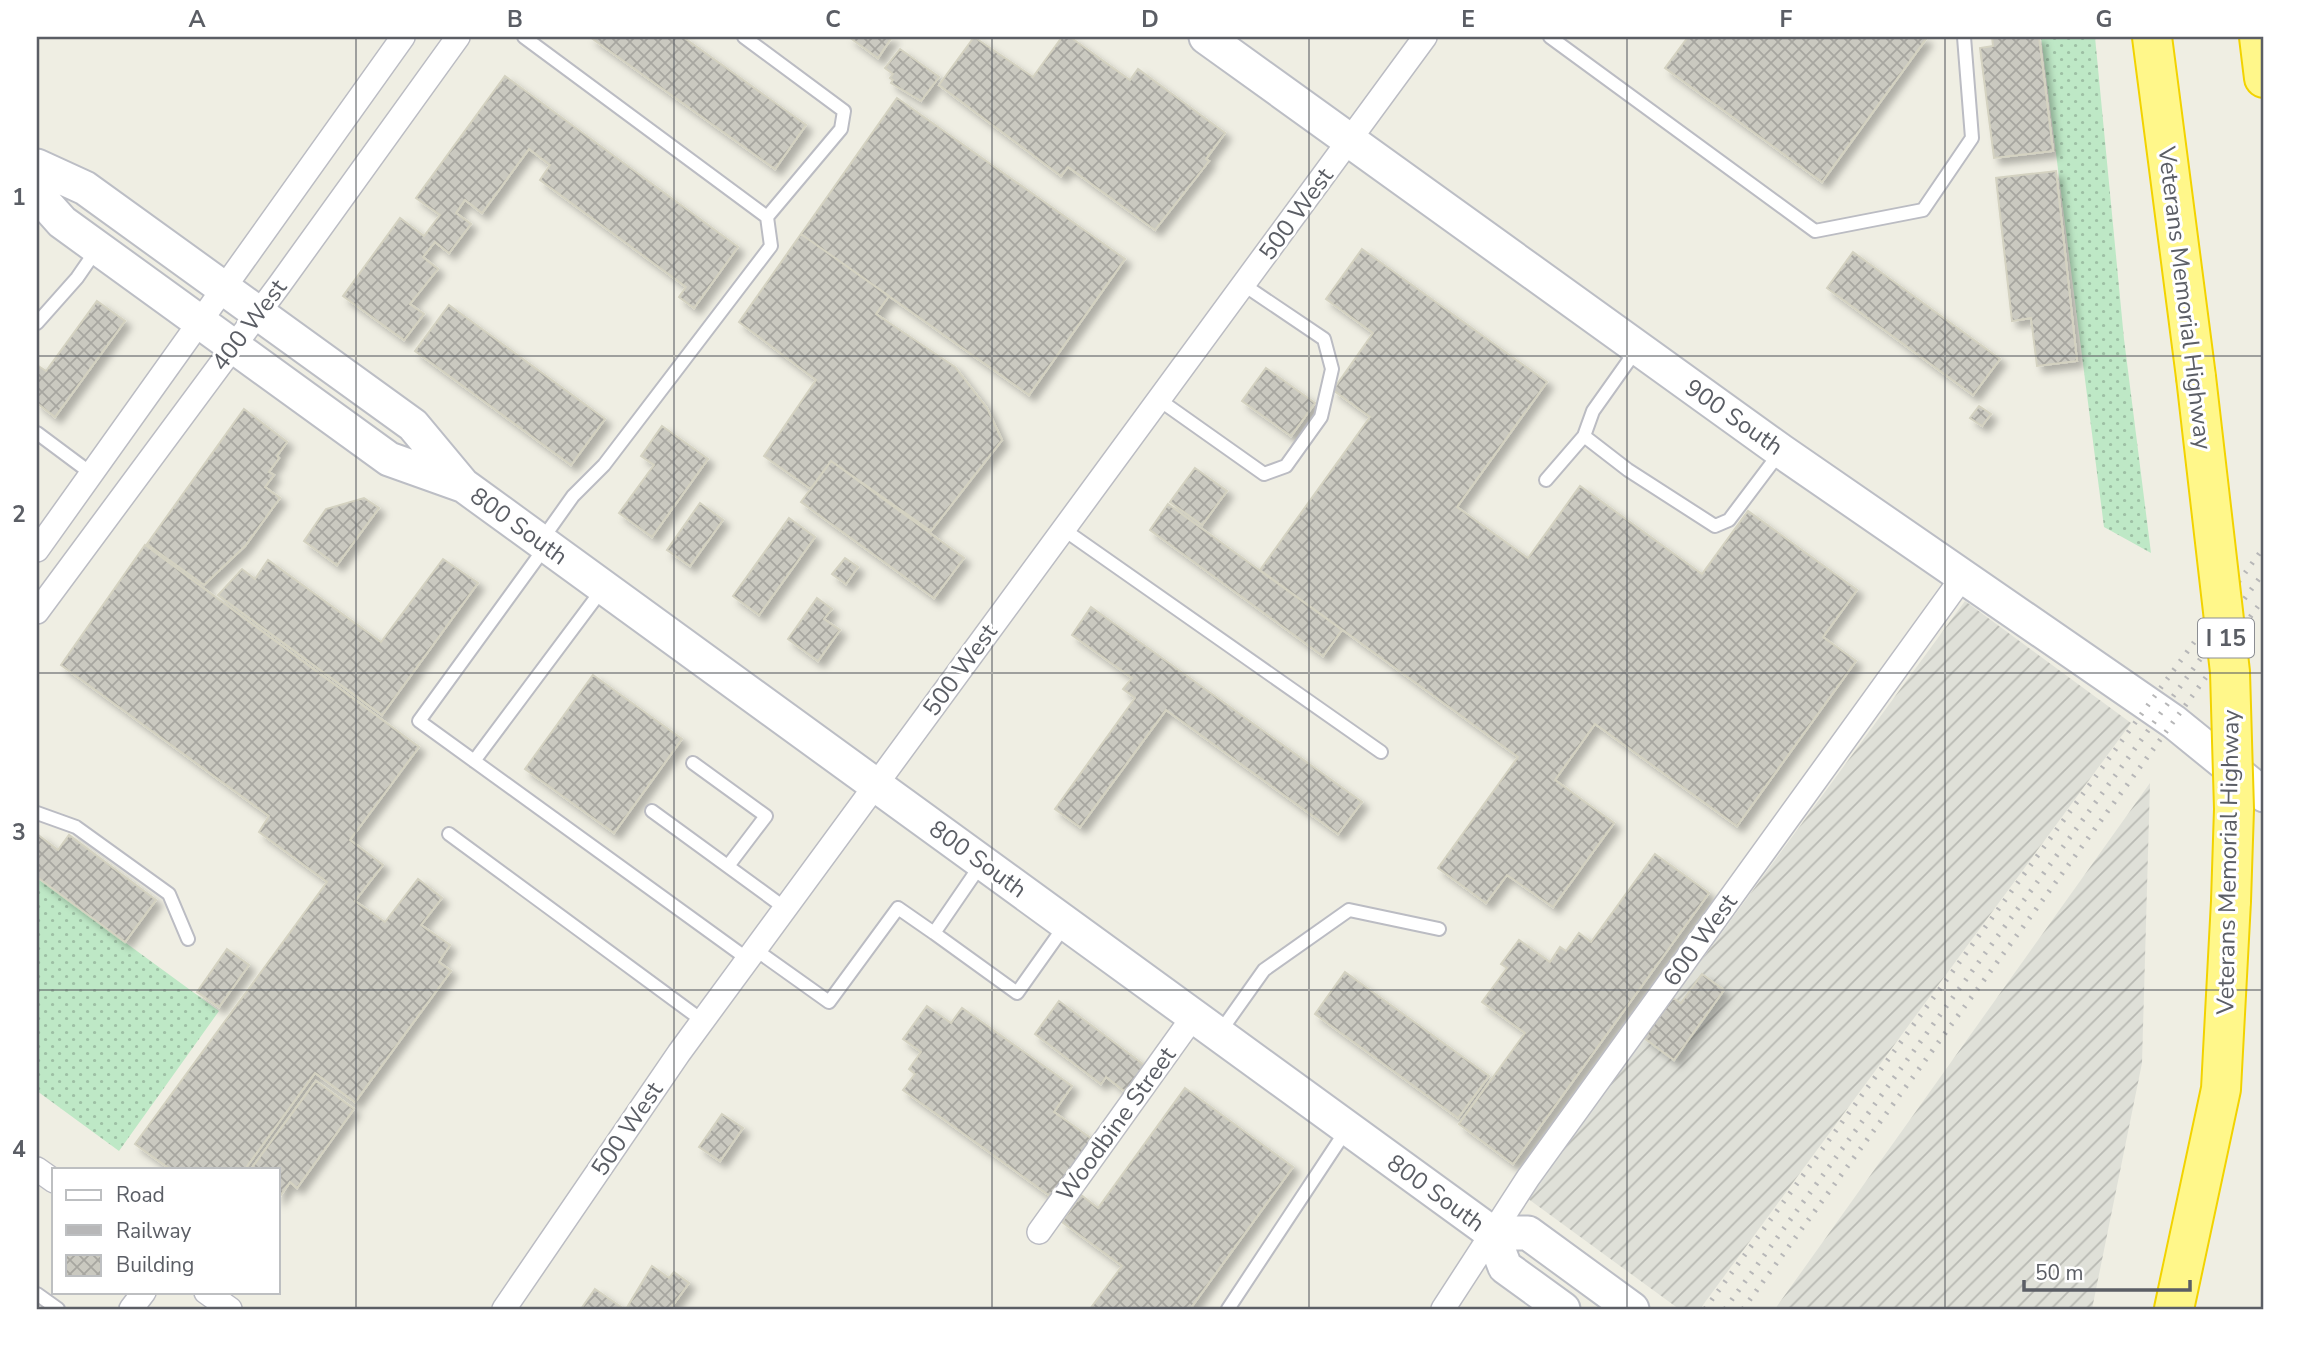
<svg xmlns="http://www.w3.org/2000/svg" width="2301" height="1346" font-family="'Nunito Sans',sans-serif">
  <defs>
    <pattern id="industrial-furrows" width="10" height="10" patternUnits="userSpaceOnUse" patternTransform="scale(1.75)"><rect width="10" height="10" fill="#dfe0d8"/><path d="M-1 1l2-2M0 10L10 0M9 11l2-2" fill="none" stroke="#b8b9b3"/></pattern>
    <pattern id="grass-dots" width="8" height="8" patternUnits="userSpaceOnUse" patternTransform="scale(1.75)"><rect width="8" height="8" fill="#bee8c6"/><path d="M2 2h.1M6 6h.1" fill="none" stroke="#9dbfa4" stroke-width="1.8" stroke-linecap="round"/></pattern>
    <pattern id="building-cross-hatch" width="8" height="8" patternUnits="userSpaceOnUse" patternTransform="scale(1.75)"><rect width="8" height="8" fill="#cac9c0"/><path d="M0 0l8 8M0 8l8-8" fill="none" stroke="#a7a6a0"/></pattern>
    <filter id="shadow"><feDropShadow dx="6" dy="6" stdDeviation="3.5" flood-color="#0004"/></filter>
  </defs>
  <rect width="100%" height="100%" fill="#efeee3"/>
  <path fill="url(#industrial-furrows)" d="M1965 601 2131 723 1700 1309H1679L1527 1198Z
    M2150 783 2142 1063 2092 1309H1775Z"/>
  <path fill="url(#grass-dots)" d="M2041 37H2095L2124 339 2151 553 2104 527Z
    M37 878 219 1011 119 1151 37 1091Z"/>
  <path fill="url(#building-cross-hatch)" stroke="#d4d2c1" stroke-width="2" filter="url(#shadow)" d="M590 37H683L806 125 775 169Z
    M849 37H892L878 58Z
    M974 37 1033 77 1062 37H1070L1130 80 1138 69 1225 133 1206 159 1209 161 1155 230 1068 167 1061 176 939 85Z
    M1688 37H1924L1926 39 1822 182 1665 68Z
    M1992 37H2039L2053 151 1994 158 1980 48 1993 46Z
    M900 49 939 77 921 101 891 83 893 80 890 78 893 74 885 68Z
    M505 76 738 247 694 308 679 297 686 287 540 180 550 165 529 149 482 213 465 200 456 213 471 224 449 253 435 242 423 257 438 269 410 304 424 314 404 340 343 296 400 218 424 236 440 215 416 198Z
    M897 98 1125 259 1029 395 801 234Z
    M2056 171 2077 361 2037 366 2031 318 2012 321 1996 178Z
    M801 234 889 296 876 314 955 367 987 408 1002 440 931 531 831 461 811 489 764 456 816 380 739 322Z
    M1362 249 1547 382 1457 507 1528 558 1580 486 1702 574 1748 511 1857 590 1823 637 1856 661 1737 826 1595 724 1555 780 1614 823 1553 907 1507 875 1486 903 1438 868 1518 757 1260 570 1370 417 1333 390 1373 333 1326 299Z
    M1853 252 2000 359 1973 395 1827 288Z
    M97 301 125 321 55 417 37 403V365L46 371Z
    M449 305 605 419 571 465 415 351Z
    M1266 368 1315 403 1291 436 1242 401Z
    M1979 406 1991 414 1982 426 1970 418Z
    M244 409 287 442 277 456 279 458 269 472 274 475 265 487 280 498 245 546 204 585 147 544Z
    M662 426 708 459 652 537 619 513 654 465 641 456Z
    M831 461 964 558 934 598 801 502Z
    M1195 468 1227 491 1202 525 1170 502Z
    M364 498 379 508 337 565 304 541 326 509Z
    M700 503 723 520 690 566 667 550Z
    M1168 504 1342 630 1323 656 1150 530Z
    M789 518 815 537 759 615 733 596Z
    M145 545 419 747 350 840 383 865 355 901 385 922 418 879 442 898 421 925 450 945 439 962 451 971 355 1102 315 1073 245 1169H170L135 1144 327 882 259 832 269 816 61 665Z
    M845 558 858 567 846 584 832 574Z
    M443 559 478 583 382 715 218 595 242 569 255 579 268 560 381 642Z
    M817 598 832 609 824 619 840 630 818 661 788 639Z
    M1091 607 1362 802 1338 834 1166 710 1080 827 1055 809 1135 698 1123 689 1132 678 1072 635Z
    M593 675 682 739 614 833 525 769Z
    M37 834 58 850 69 835 156 900 125 942 37 877Z
    M1655 854 1709 893 1513 1164 1459 1124 1525 1033 1482 1002 1507 968 1501 964 1519 940 1550 962 1560 947 1566 951 1579 933 1591 942Z
    M227 949 249 965 219 1007 197 992Z
    M1345 972 1489 1076 1458 1118 1315 1014Z
    M1702 974 1724 990 1674 1060 1644 1038 1673 998 1681 1003Z
    M1059 1001 1148 1068 1128 1094 1106 1077 1101 1084 1035 1034Z
    M927 1006 951 1023 962 1008 1072 1086 1054 1112 1092 1139 1050 1196 903 1090 915 1074 909 1069 921 1052 903 1039Z
    M316 1081 354 1109 297 1188 290 1182 278 1199V1169H251Z
    M1185 1088 1293 1167 1190 1309H1090L1122 1266 1062 1222 1081 1195 1098 1208Z
    M722 1114 743 1128 720 1161 699 1147Z
    M652 1266 669 1278 674 1272 689 1283 670 1309H626Z
    M595 1289 624 1309H581Z"/>
  <g fill="none" stroke-linecap="round" stroke-linejoin="round">
    <g stroke="#bbbcc3" stroke-width="16">
      <path id="lane" d="M524 37 767 217 771 246 604 465 573 496 541 541
        M744 37 844 111 841 129 767 217
        M1550 37 1815 231 1923 210 1972 138 1964 37
        M37 323 77 278 97 249
        M1637 349 1593 411 1584 436 1628 470 1715 526 1729 520 1781 451
        M1158 399 1264 474 1286 466 1321 417 1332 369 1324 339 1244 285
        M37 433 92 474
        M1546 480 1584 436
        M1063 529 1381 752
        M546 546 419 721 749 960
        M474 761 604 587
        M693 763 766 816 728 866
        M652 811 785 908
        M37 813 76 827 169 894 188 939
        M449 834 703 1021
        M982 863 934 933 1017 993 1066 924
        M756 950 829 1002 898 908 934 933
        M1220 1032 1264 970 1349 910 1439 929
        M37 1294 58 1309
        M1228 1309 1347 1129"/>
    </g>
    <g stroke="#bbbcc3" stroke-width="26">
      <path id="street" d="M37 550 403 37
        M37 612 280 284 458 37
        M37 1169 54 1181
        M1039 1232 1193 1017
        M206 1292 230 1309
        M131 1309 144 1292
        M504 1309 679 1053 1425 37
        M1443 1309 1528 1178 1964 575"/>
    </g>
    <g stroke="#bcbec5" stroke-width="37">
      <path id="secondary" d="M1206 37 1781 451 2174 722 2264 795
        M37 166 85 188 413 425 463 485 1492 1233 1505 1267 1563 1309
        M37 194 62 222 389 459 462 485
        M1492 1233H1528L1632 1309"/>
    </g>
    <g stroke="#f2d300" stroke-width="42">
      <path id="highway" d="M2152 37 2196 377
        M2259 37 2264 78
        M2174 1309 2221 1089 2231 901"/>
    </g>
    <use href="#lane" stroke="#fff" stroke-width="12"/>
    <use href="#street" stroke="#fff" stroke-width="23"/>
    <use href="#secondary" stroke="#fff" stroke-width="33"/>
    <use href="#highway" stroke="#fff78a" stroke-width="38"/>
    <path stroke="#b7b7b8" stroke-width="5" stroke-dasharray="2 9" stroke-linecap="butt" d="M1705 1309 2264 547
      M1725 1309 2264 572
      M1743 1309 2264 598"/>
    <g stroke="#f2d300" stroke-width="42" stroke-linecap="butt">
      <path id="highway-bridge" d="M2196 377 2230 672 2234 809 2231 901"/>
    </g>
    <use href="#highway-bridge" stroke="#fff78a" stroke-width="38"/>
  </g>
  <path fill="none" stroke="#5b5e65" stroke-width="2" stroke-opacity="0.55" d="M356 37V1309M674 37V1309M992 37V1309M1309 37V1309M1627 37V1309M1945 37V1309M37 356H2264M37 673H2264M37 990H2264"/>
  <g text-anchor="middle" stroke-width="6" stroke-linejoin="round" paint-order="stroke">
    <rect fill="#fff" stroke="#8c8e93" stroke-width="2" x="2198" y="618.5" width="56" height="39" rx="5"/>
    <g font-size="23" font-weight="bold" fill="#5b5e65">
      <text x="2226" y="646">I 15</text>
    </g>
    <g font-size="24" fill="#5b5e65" stroke="#fff">
      <text transform="translate(1296 214) rotate(-54)" y="8">500 West</text>
      <text transform="translate(2185 298) rotate(83)" y="8">Veterans Memorial Highway</text>
      <text transform="translate(249 325) rotate(-53)" y="8">400 West</text>
      <text transform="translate(1734 417) rotate(35)" y="8">900 South</text>
      <text transform="translate(519 526) rotate(36)" y="8">800 South</text>
      <text transform="translate(960 670) rotate(-54)" y="8">500 West</text>
      <text transform="translate(978 859) rotate(36)" y="8">800 South</text>
      <text transform="translate(2228 862) rotate(-89)" y="8">Veterans Memorial Highway</text>
      <text transform="translate(1700 940) rotate(-54)" y="8">600 West</text>
      <text transform="translate(1116 1124) rotate(-54)" y="8">Woodbine Street</text>
      <text transform="translate(627 1129) rotate(-56)" y="8">500 West</text>
      <text transform="translate(1436 1193) rotate(36)" y="8">800 South</text>
    </g>
  </g>
  <rect width="2301" height="1346" fill="none" stroke="#ffffff" stroke-width="77"/>
  <rect x="52" y="1168" width="228" height="126" fill="#ffffff" stroke="#bdbfc1" stroke-width="2"/>
  <rect x="66" y="1190" width="35" height="10" fill="#ffffff" stroke="#bdbfc1" stroke-width="2"/>
  <text x="116" y="1202" font-size="21" fill="#5b5e65">Road</text>
  <rect x="66" y="1225" width="35" height="10" fill="#b7b7b8" stroke="#bdbfc1" stroke-width="2"/>
  <text x="116" y="1238" font-size="21" fill="#5b5e65">Railway</text>
  <rect x="66" y="1255" width="35" height="21" fill="url(#building-cross-hatch)" stroke="#bdbfc1" stroke-width="2"/>
  <text x="116" y="1272" font-size="21" fill="#5b5e65">Building</text>
  <path d="M2024 1280v10h166v-10" fill="none" stroke="#5b5e65" stroke-width="3.5"/>
  <text x="2035" y="1280" font-size="21" fill="#5b5e65" stroke="#ffffff" stroke-width="5" paint-order="stroke">50 m</text>
  <rect x="38" y="38" width="2224" height="1270" fill="none" stroke="#5b5e65" stroke-width="2.5"/>
  <g font-size="23" text-anchor="middle" font-weight="bold" fill="#5b5e65">
    <text x="197" y="27">A</text>
    <text x="515" y="27">B</text>
    <text x="833" y="27">C</text>
    <text x="1150" y="27">D</text>
    <text x="1468" y="27">E</text>
    <text x="1786" y="27">F</text>
    <text x="2104" y="27">G</text>
    <text x="19" y="205">1</text>
    <text x="19" y="522">2</text>
    <text x="19" y="840">3</text>
    <text x="19" y="1157">4</text>
  </g>
</svg>
